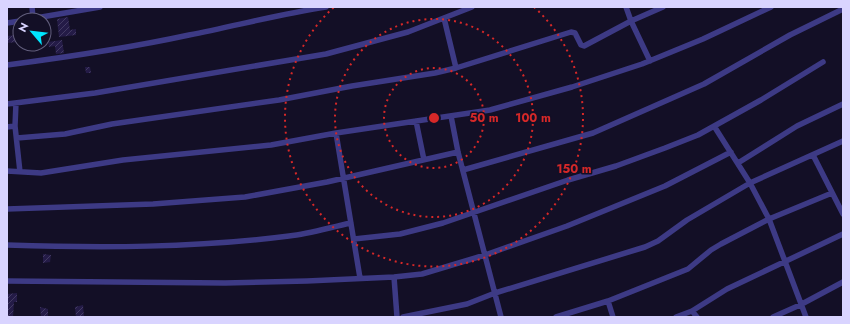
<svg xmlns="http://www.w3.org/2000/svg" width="850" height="324" font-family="Jost,sans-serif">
  <defs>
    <pattern id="building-hatch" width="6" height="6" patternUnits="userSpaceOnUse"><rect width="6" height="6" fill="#241b47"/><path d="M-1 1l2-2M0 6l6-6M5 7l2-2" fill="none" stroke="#433b63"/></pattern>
  </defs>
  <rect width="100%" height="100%" fill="#130f26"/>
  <path fill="url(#building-hatch)" d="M68 17 70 30 76 29V35L59 37 57 19Z
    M17 35 18 42 7 43V36Z
    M62 40 64 53 56 54 55 46 49 47 48 42Z
    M85 67H90L91 73H86Z
    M43 254 51 255 50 262 43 263Z
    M17 293V302H14L13 317H7V305H8L7 294Z
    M83 305 84 317H76L75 307Z
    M40 307 48 309V317H41Z"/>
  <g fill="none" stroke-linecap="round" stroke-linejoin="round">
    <path stroke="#3d3a85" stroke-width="5.5" d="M32 7 33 18
      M626 7 631 21 650 61
      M444 18 456 68
      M24 20 100 7
      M7 23 20 21
      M7 65C68 57 129 48 189 35 235 26 280 14 326 7
      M16 103 15 126 20 172
      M7 104 95 93 326 54 408 32 472 7
      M451 116 458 152 501 317
      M416 121 424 160
      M714 126 750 183 769 219 806 317
      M7 127 15 126
      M336 133 360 278
      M17 138 65 134 112 124 279 100 352 86 435 73 456 68 571 32 575 33 581 45 584 46 631 21 663 7
      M813 155 843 214
      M738 163 797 126 843 104
      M463 170 593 133 704 84 790 35 843 9
      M7 171 41 173 123 160 271 145 336 133 490 110 572 87 642 64 703 39 771 7
      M7 209 153 204 245 197 327 182 458 152
      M354 239 400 234 443 223 568 180 616 166 665 148 698 135 761 100 823 62
      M7 245C100 248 196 248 289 236 310 234 331 227 351 223
      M394 277 397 317
      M7 281 225 283 307 281 394 277 422 274 485 255 567 226 665 186 731 152
      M608 301 613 317
      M692 311 697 317
      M403 317 467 304 495 293 645 247 658 241 687 220 750 183 843 141
      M556 317 608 301 688 269 711 250 721 244 769 219 832 193
      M676 317 692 311 727 289 843 234
      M773 317 800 305 843 282"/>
  </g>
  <g fill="none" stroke="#d62828" stroke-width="2" stroke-dasharray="2 4">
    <circle cx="434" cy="118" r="50"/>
    <circle cx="434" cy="118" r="99"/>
    <path d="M534 7A149 149 0 1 1 334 7"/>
  </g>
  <circle cx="434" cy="118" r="6" fill="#d62828" stroke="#130f26" stroke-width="2"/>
  <g font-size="12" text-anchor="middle" font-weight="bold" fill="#d62828" stroke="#130f26" stroke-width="3" stroke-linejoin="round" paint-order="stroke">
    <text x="484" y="122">50 m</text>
    <text x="533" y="122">100 m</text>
    <text x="574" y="173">150 m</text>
  </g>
  <rect width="850" height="324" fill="none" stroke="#d9d4ff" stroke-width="16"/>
  <g transform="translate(32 32) rotate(298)"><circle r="19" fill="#130f26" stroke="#625e7d"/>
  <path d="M0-3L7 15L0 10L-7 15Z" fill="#00e5ff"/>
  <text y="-6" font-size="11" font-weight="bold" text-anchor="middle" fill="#d9d4ff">N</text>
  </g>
</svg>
